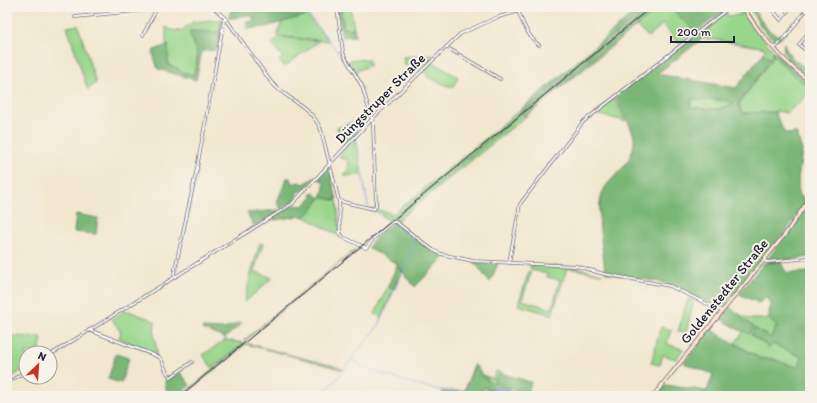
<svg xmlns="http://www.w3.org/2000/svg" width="817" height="403" font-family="Itim,sans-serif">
  <rect width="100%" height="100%" fill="#f7f3e8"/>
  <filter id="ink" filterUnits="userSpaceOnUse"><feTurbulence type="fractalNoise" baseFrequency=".025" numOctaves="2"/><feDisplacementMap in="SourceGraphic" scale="8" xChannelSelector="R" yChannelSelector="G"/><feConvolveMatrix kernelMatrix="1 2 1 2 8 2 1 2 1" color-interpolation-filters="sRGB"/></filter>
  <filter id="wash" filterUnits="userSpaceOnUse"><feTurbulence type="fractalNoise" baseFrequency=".012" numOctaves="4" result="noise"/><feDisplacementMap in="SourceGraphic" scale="16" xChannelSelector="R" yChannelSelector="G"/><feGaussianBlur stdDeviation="0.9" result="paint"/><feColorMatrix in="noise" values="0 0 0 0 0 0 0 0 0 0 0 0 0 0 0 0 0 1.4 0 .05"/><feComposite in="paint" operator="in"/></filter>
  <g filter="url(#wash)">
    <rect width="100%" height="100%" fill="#f1e7cf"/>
    <path fill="#98d68b" stroke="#5d7c63" d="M348 7H350L354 28 344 30 341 10Z
      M660 7H670L695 32 679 44 663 24 648 37 636 25Z
      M737 7H741L763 39 774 51 772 53 774 56 798 79 810 87V93L787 113 776 111 775 112 742 113 739 104 773 57 770 58 763 54 766 49 761 47 703 38V34L699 33 726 12 727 16 741 15Z
      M307 15 329 41 277 36 282 21Z
      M222 19 219 32 193 43C199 56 198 62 193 75L179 71 168 65V45L166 42V27L171 30 181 31 193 22Z
      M78 25 96 83 88 90 67 27Z
      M280 37 319 41 284 67 279 60 283 57 280 53 279 54 272 44Z
      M433 55V56C420 67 420 67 404 65L403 57Z
      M368 59 370 65 355 72 349 62 350 60Z
      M432 62 458 77 454 86H448L427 77 428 74 423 72Z
      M613 99H614L626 121 594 114Z
      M692 99C705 101 723 98 734 102 721 112 706 109 690 107Z
      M519 111 521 113 390 221 375 211 368 209H375L377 205 378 210 393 214Z
      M522 114 525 117 399 219 398 222 394 219Z
      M356 138 362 174 345 176V172L348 170 349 160 347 159H342L339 156Z
      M321 197 334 200H337L340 235 339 236 305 217 313 209Z
      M260 243 263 244 254 271 272 278 244 303 252 270Z
      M360 246 245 341 244 340Z
      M531 265 574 267 602 274 567 268 552 315 518 305 529 271 531 273 522 300 552 309 560 280 547 277 548 274 532 270 530 268Z
      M388 286 393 290 381 319V317L375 314Z
      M688 299 694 301 686 333 678 331Z
      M126 310 155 321 154 334 157 352 155 354 119 338 121 332 112 319Z
      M741 315 749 319H769L779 328 771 338 752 335 767 346 773 344 803 357 798 367 787 365 774 359 767 358 761 359 735 343 744 331 740 316Z
      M661 327 672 330 667 344 683 349 676 359 663 355 660 365 651 363Z
      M7 336 42 337 39 353H26V368L7 380Z
      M225 340 244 343 212 368 203 355Z
      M245 343 338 367 343 369 341 370 333 367 246 344 183 396H181Z
      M474 364 483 375 493 379 496 371 500 373 497 377 498 384 517 390 520 396H514V393L508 389 495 387 490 390 487 389 483 393V396H476L484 387H487L489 382 486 377 482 375 466 387Z"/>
    <path fill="#7ab777" stroke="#4e6c59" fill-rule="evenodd" d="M241 7H305L308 12 307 15 265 27 247 29 246 22 254 21 252 16 247 15 228 19 231 11Z
      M337 7H348L341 11 344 29 354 28 356 36 342 37Z
      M640 7H649L521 113 519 111 620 25Z
      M652 7H660L525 117 522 114Z
      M670 7H728L697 31 695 32Z
      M749 7H753C757 14 769 36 779 35 781 34 785 31 787 30L788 31C785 34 782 38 778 39 767 41 754 15 749 7Z
      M222 19 223 20 217 50 202 51 196 80 158 69 153 54 154 50 168 45V65L178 68 179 71 193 75C201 54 195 50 189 31L219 32Z
      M699 33 703 34V38L657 74 736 88 763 54 770 58 773 56 772 53 774 51 810 84V87L798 79 774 56 739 102V104L742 113 775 112 784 132 788 134 796 133 802 150 798 179 799 196 808 200 785 232 722 309 666 283 606 273 605 271C603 250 596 218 601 198 603 187 611 180 618 173 627 164 635 151 634 138 634 131 620 107 616 99V96ZM692 99C704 101 723 98 734 103 721 112 706 109 690 107Z
      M784 43C787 56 800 64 810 72V78C800 71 779 57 784 43Z
      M353 122 358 133 344 146 337 128Z
      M329 167 337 200H334L321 197 324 188V183L318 178Z
      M316 177 304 190 297 192 296 199 291 203 281 209 277 202 287 178H290L292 184 299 182 304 184Z
      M313 192 320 198 313 209 305 217 299 216 275 220 271 218 293 205 303 206 312 197 311 194Z
      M807 207H810V257L769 262 767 260Z
      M278 210 279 212 254 226 247 213Z
      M76 214 98 218 96 234 74 232Z
      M393 223 398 225 434 252 445 256 415 287 404 274 399 265 369 248V246L378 235Z
      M474 262 498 264 490 282Z
      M781 262 784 269 787 273 809 272 810 277V396H657L666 385 707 391 713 374 684 363 710 329 761 359C774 357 785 365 798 367L802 357 773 344 768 349 767 346 751 335 755 328 771 338 775 328H778L769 319 770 301 765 298 759 303 739 294 764 263Z
      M397 265 402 271 393 290 388 286Z
      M729 307 741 315 740 317 754 327 749 334 744 331 743 332 719 318Z
      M241 322V324L225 338 202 329V328L224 329Z
      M116 354 129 358 121 383 108 379Z
      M476 366C480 373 486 380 493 385L492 388 490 389 487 387H484L476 396H464L442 393 443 391H464L474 368Z
      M180 372 190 385 177 396H168L165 384 166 376 172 377Z
      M500 373 531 382 528 393 538 395 539 396H519L517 390 498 384 493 383Z"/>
    <path fill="#6a9cd5" stroke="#465f88" d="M495 387C502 388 510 388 515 395L505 396V394L495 392 494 393V396H483V393L487 389 490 390Z"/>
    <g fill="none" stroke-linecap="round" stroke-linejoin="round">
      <path stroke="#6a9cd5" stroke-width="1" d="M288 7 293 15 304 11 329 40
        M331 43 348 65
        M359 83 362 89
        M355 134 370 119V117
        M356 137 368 206
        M368 209 375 211 389 221
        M392 223 415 240 403 269
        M176 271 198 170
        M354 356 379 325 402 273
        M354 360 364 368 371 370C403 381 434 392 468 393
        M316 396 332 385 353 358"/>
    </g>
  </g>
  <g filter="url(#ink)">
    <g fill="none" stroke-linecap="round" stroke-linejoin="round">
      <g stroke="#6a676f" stroke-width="3.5">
        <path id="street" d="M213 7 226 19 271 82C288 101 311 105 321 130L339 201 340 233 343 237 366 248 375 237 392 222H396L433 250 441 254 473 261 576 266 604 274 670 286 722 311
          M337 7 343 52 345 57 362 86 373 123 376 205 374 209 339 201
          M517 7C521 20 528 37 539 45
          M770 7 781 20 791 7
          M802 7 810 13
          M75 17 156 9 163 7
          M810 30 799 45 810 53
          M143 35 156 10
          M446 47 500 79
          M774 49 789 33 808 7
          M764 261 767 262 810 258
          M509 263 520 204 583 122 730 7
          M175 276 174 274 197 168 224 20 226 19
          M89 330 159 357C165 362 164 373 171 377L192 362
          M50 355 292 204 372 119 460 34 498 17 536 7
          M7 383 26 371"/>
      </g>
      <g stroke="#6a676f" stroke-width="4.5">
        <path id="secondary" d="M743 7C761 37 783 61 810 82
          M653 396 786 233 810 198"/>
      </g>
      <use href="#street" stroke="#fff" stroke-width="2"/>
      <use href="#secondary" stroke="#fde4d1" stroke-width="3"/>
      <path stroke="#22223b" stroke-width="1" d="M180 396 651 7"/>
    </g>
  </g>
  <g text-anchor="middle" stroke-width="4" stroke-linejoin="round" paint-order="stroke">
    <g font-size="14" fill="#22223b" stroke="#f7f3e8">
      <text transform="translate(380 98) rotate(-45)" y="5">Düngstruper Straße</text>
      <text transform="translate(724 291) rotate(-51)" y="5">Goldenstedter Straße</text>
    </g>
  </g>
  <rect width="817" height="403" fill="none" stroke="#f7f3e8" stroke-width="24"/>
  <g transform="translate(38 365) rotate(25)"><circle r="19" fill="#f7f3e8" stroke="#a29fa3"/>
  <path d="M0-3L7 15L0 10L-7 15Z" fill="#c8321e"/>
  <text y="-6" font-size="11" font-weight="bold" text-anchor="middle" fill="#22223b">N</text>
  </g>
  <path d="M671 36v6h63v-6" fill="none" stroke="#22223b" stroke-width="2"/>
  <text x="677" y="36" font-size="12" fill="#22223b" stroke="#f7f3e8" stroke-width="3" paint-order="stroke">200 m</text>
</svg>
